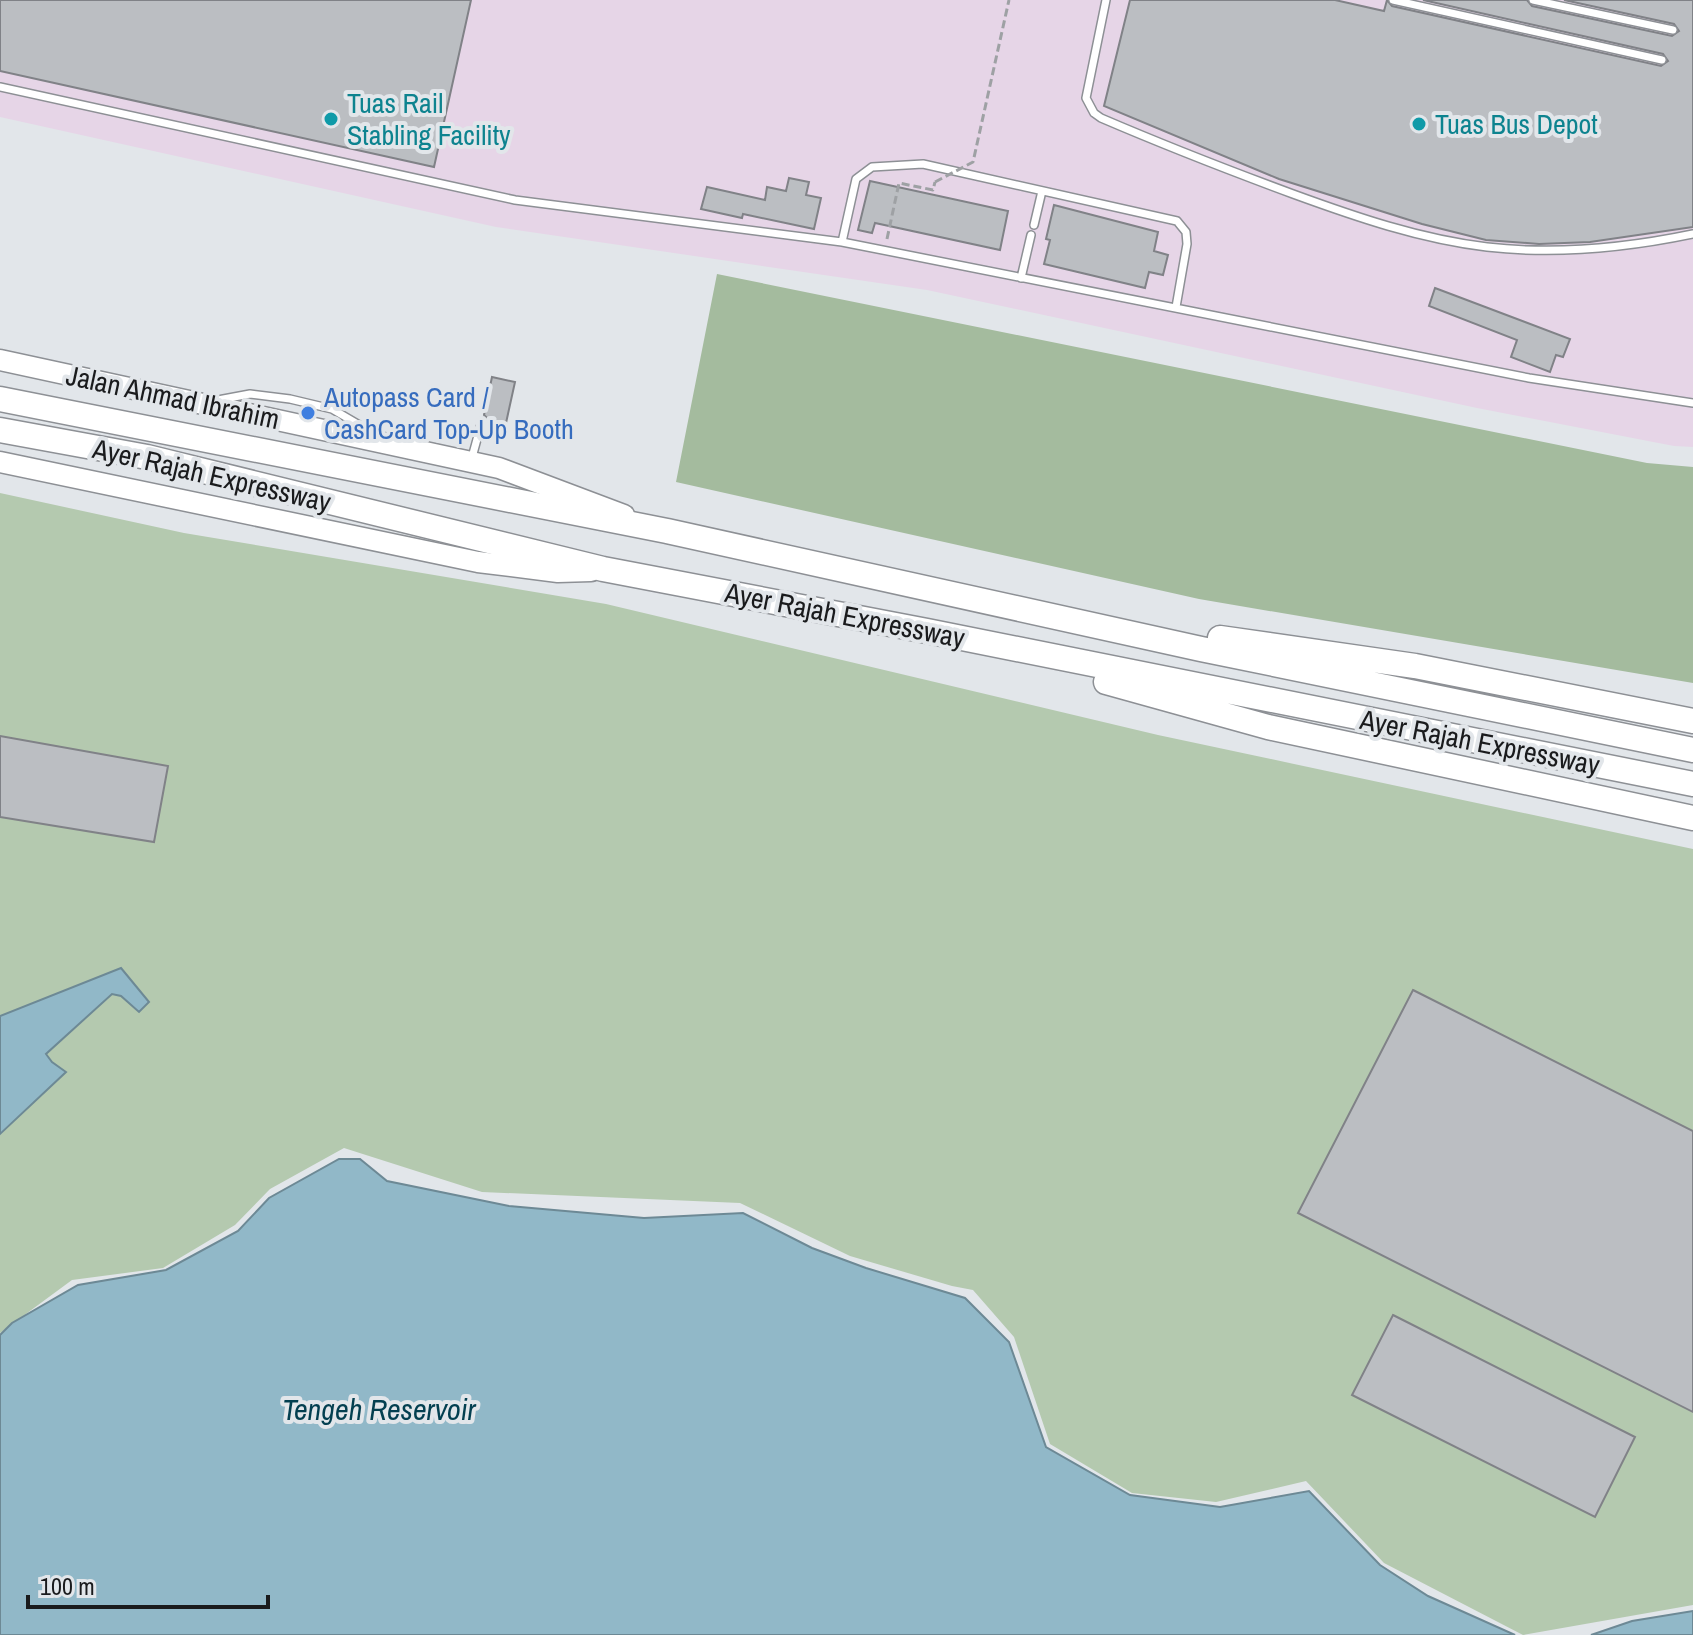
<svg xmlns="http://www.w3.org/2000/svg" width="1693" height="1635" font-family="'Archivo Narrow',sans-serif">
  <rect width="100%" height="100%" fill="#e2e6ea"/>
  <path fill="#e6d5e7" d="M0 0H1693V447L1674 446 1477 408 927 290 496 227 0 117Z"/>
  <path fill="#b4c9af" d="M0 493 184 533 606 604 1158 735 1693 849V1605L1523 1635 1384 1563 1306 1481 1216 1502 1132 1493 1050 1444 1014 1337 973 1290 952 1286 850 1256 740 1203 482 1192 344 1148 270 1189 235 1225 163 1268 72 1280 0 1333Z"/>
  <path fill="#a4bb9e" d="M717 274 1647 463 1693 467V683L1199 599 676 482Z"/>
  <path fill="#91b8c8" stroke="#6d8995" stroke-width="2" d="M121 968 149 1002 139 1012 121 996 112 994 46 1054 52 1062 66 1072 0 1134V1016Z
    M339 1159H360L387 1181 509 1206 644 1218 743 1213 812 1248 866 1268 965 1298 1009 1342 1046 1447 1130 1495 1220 1507 1309 1491 1380 1565 1428 1596 1515 1635H0V1335L12 1323 78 1285 166 1270 238 1231 269 1198Z
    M1693 1611V1635H1591L1632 1621Z"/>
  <path fill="#bbbec2" stroke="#808287" stroke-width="2" d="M0 0H471L434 167 0 71Z
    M1130 0H1335L1384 11 1387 0 1392 6 1661 66 1668 61 1663 54 1423 0H1527L1532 6 1672 36 1679 31 1674 24 1564 0H1693V227L1590 242 1539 244 1486 240 1422 224 1279 179 1104 106Z
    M789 178 809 182 806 195 821 198 814 229 743 214 742 218 701 209 707 187 765 200 767 187 786 191Z
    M870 181 1008 211 1000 250 875 223 872 233 858 230Z
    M1054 205 1158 232 1154 251 1168 255 1163 275 1149 272 1145 288 1044 264 1050 240 1046 239Z
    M1435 288 1570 339 1563 357 1556 355 1550 372 1511 357 1517 340 1429 306Z
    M492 377 515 382 506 423 488 419 484 415Z
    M0 736 168 766 154 842 0 817Z
    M1413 990 1693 1131V1412L1298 1213Z
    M1393 1315 1635 1437 1595 1517 1352 1395Z"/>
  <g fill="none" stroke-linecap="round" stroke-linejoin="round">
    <g stroke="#8d9095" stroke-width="10">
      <path id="lane" d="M1106 0 1086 98 1094 113 1101 118C1164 145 1228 170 1293 194 1356 217 1420 239 1487 247 1556 255 1626 248 1693 234
        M1393 0 1662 60
        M1533 0 1673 30
        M0 87 515 200 842 242 1529 378 1693 403
        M1034 225 1042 191
        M842 242 856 179 872 167 923 164 1177 221 1186 232 1187 244 1176 307
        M1021 278 1031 235
        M218 400 250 394 290 399 332 409 373 433
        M471 461 482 421"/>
    </g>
    <g stroke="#8d9095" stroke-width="23">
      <path id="primary" d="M0 360 499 468 624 515
        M0 462 478 562 558 572 591 571"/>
    </g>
    <g stroke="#8d9095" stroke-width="27">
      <path id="highway" d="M0 399 667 531 1201 649 1693 750
        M0 430 147 457 603 569 927 631 1693 784
        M1220 638 1415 666 1693 721
        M1106 682 1268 727 1693 818"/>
    </g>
    <path stroke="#9ea1a4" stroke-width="3" stroke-dasharray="8 4" stroke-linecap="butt" d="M887 239 899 183 933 190 935 182"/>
    <use href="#lane" stroke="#fff" stroke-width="7"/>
    <use href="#primary" stroke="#fff" stroke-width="20"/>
    <use href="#highway" stroke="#fff" stroke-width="24"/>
    <path stroke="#9ea1a4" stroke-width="3" stroke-dasharray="8 4" stroke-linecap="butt" d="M935 182 973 162 1009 0"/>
  </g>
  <g fill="#0f9aa8" stroke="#e2e6ea" stroke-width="3">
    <circle cx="331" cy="119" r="8"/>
    <circle cx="1419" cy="124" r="8"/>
  </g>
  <circle fill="#3f7fe0" stroke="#e2e6ea" stroke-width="3" cx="308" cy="413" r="8"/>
  <g text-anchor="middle" stroke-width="8" stroke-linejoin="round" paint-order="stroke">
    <g font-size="28" fill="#0d838f" stroke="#e2e6ea" text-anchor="start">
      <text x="347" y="113">Tuas Rail<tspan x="347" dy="32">Stabling Facility</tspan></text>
      <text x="1435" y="134">Tuas Bus Depot</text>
    </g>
    <g font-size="28" fill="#1a1b1d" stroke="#e2e6ea">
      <text transform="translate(173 397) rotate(12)" y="10">Jalan Ahmad Ibrahim</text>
      <text transform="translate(212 475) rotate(13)" y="10">Ayer Rajah Expressway</text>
      <text transform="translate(845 615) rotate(11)" y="10">Ayer Rajah Expressway</text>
      <text transform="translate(1480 742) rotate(11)" y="10">Ayer Rajah Expressway</text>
    </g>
    <g font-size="28" fill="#366cbe" stroke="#e2e6ea" text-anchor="start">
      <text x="324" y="407">Autopass Card /<tspan x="324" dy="32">CashCard Top-Up Booth</tspan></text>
    </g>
    <g font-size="30" font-style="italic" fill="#033f50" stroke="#e2e6ea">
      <text x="379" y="1420">Tengeh Reservoir</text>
    </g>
  </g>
  <path d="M28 1595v12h240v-12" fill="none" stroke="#1a1b1d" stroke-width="4"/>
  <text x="40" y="1595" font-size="24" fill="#1a1b1d" stroke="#e2e6ea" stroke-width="6" paint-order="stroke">100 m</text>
</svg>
